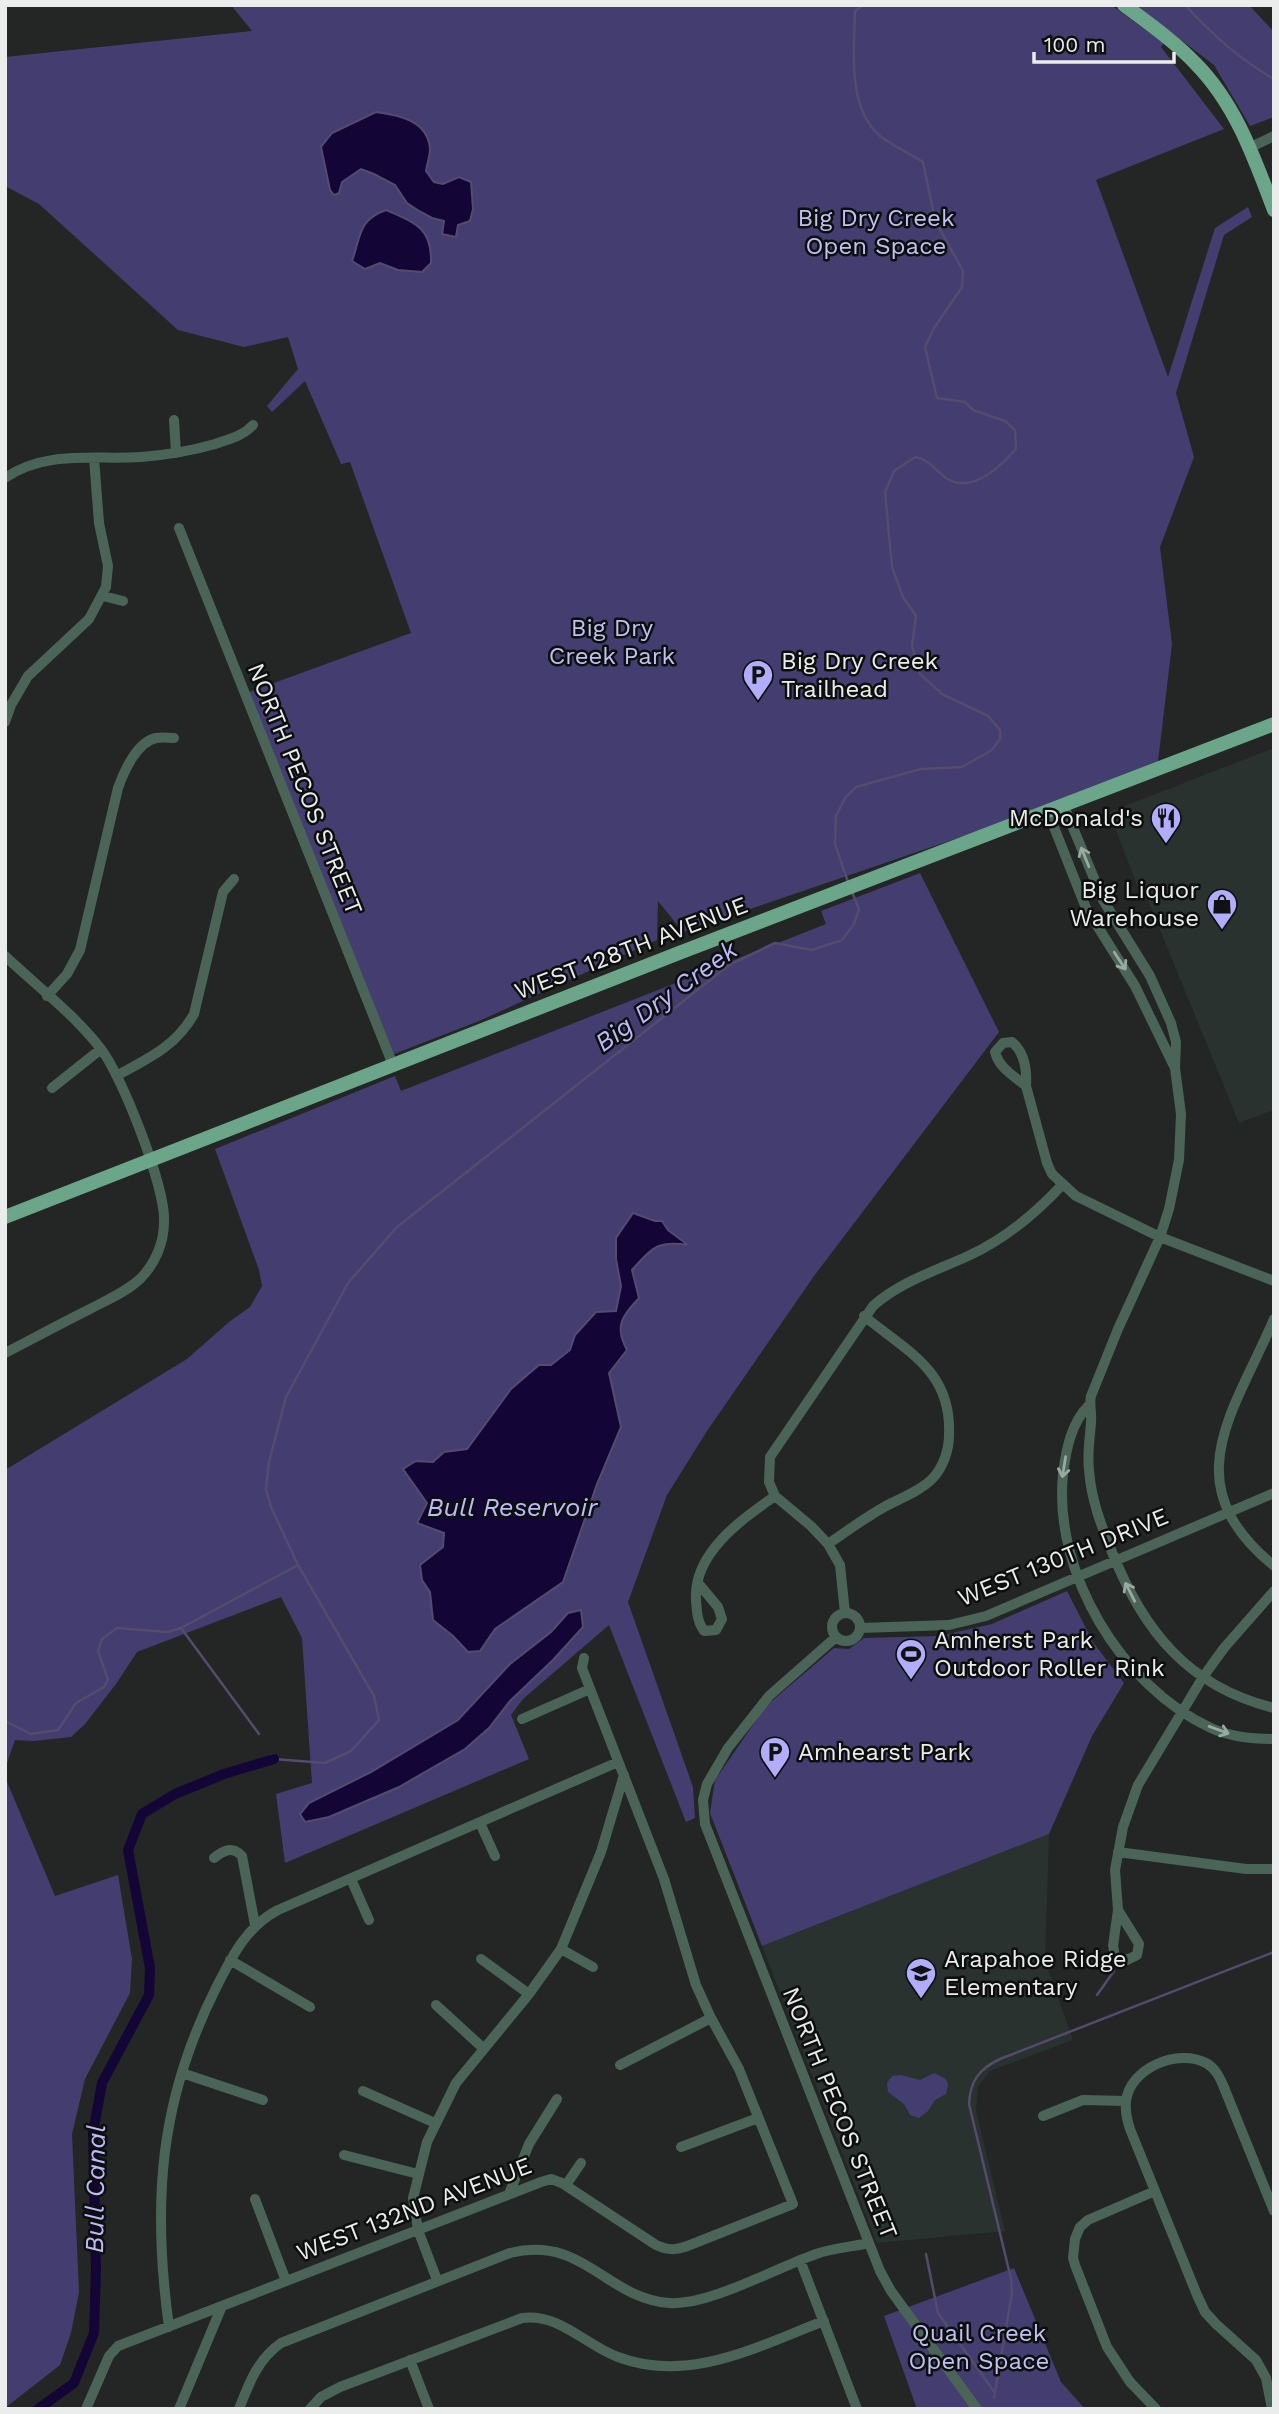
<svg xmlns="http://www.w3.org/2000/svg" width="1279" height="2414" font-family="'Work Sans',sans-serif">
  <rect width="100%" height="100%" fill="#232624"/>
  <path fill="#29322e" d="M1274 748V1110L1239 1123 1147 898 1137 885 1109 812Z
    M1049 1834 1045 1960 1073 2040 990 2071 978 2087 976 2110 1005 2231 877 2243 762 1946Z"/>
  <path fill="#433e6f" d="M231 5H1111L1164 43 1161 47 1224 129 1096 180 1168 377 1215 228 1248 207 1252 217 1224 235 1176 393 1194 457 1160 547 1172 644 1157 770 683 932 658 901 657 940 479 1021 389 1056 244 694 411 633 350 462 341 464 305 381 272 412 267 406 298 369 288 337 244 347 178 330 39 204 5 186V57L252 31Z
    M1135 5H1249L1274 32V117L1250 126 1214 65Z
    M920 873 999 1032 814 1276 707 1431 667 1495 628 1602 693 1787 695 1818 686 1822 609 1625 523 1699 511 1715 529 1759 285 1863 276 1794 312 1783 302 1638 281 1597 137 1652 116 1684 85 1724 71 1737 34 1741 15 1740 5 1769V1470L187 1359 229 1322 250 1307 262 1286 259 1270 215 1149 395 1076 401 1091 826 924 821 911Z
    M1067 1591 1093 1642 1124 1683 1092 1736 1049 1834 762 1946 710 1813 715 1780 766 1706 834 1648 849 1649 864 1638 939 1636 992 1624Z
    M5 1777 55 1896 118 1875 132 1959 130 1993 85 2079 72 2134 79 2292 71 2333 60 2365 5 2408Z
    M934 2073 946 2079 948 2084 946 2094 935 2100 928 2111 919 2118 910 2115 904 2104 888 2092 887 2083 892 2076 901 2075 920 2080Z
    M1014 2268 1061 2382 1085 2409H917L884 2316Z"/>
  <path fill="#130637" stroke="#544b6d" stroke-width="2" d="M376 112C398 115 428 120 430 149 430 156 427 164 426 171L434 182 443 184 459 177 471 182 473 209 470 221 458 225 456 237 442 234 444 221 432 218 419 211 407 203 395 185 374 174 361 169 342 182 339 193 334 195 330 190 321 147 332 133Z
    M386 210C415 223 432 227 431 263L422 272 398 270 380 263 365 269 352 261C361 236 358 220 386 210Z
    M633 1213 655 1221H662L668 1230 688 1245C657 1240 652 1248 632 1270L639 1298C622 1316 614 1326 627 1350L609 1373 621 1427 597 1484 563 1582 495 1629 480 1651 468 1652 453 1636 433 1620 430 1592 422 1580 420 1565 443 1547 444 1533 417 1523 427 1503 403 1469 416 1461 433 1462 444 1452 467 1449 511 1389 539 1365H551L570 1350 575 1335 596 1312 616 1311 621 1286 616 1259V1238Z
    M581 1610 583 1627 553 1660 510 1701 489 1728 465 1749 399 1787 329 1817 305 1822 300 1814 309 1803 371 1772 458 1720 510 1664 551 1632 568 1613Z"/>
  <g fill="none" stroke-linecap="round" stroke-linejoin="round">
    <path stroke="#544b6d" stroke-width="2.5" d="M1185 5C1212 34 1239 59 1274 79
      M848 882 835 844 836 816 845 798 856 787 921 769 962 767 992 750 1000 739V730L988 716 942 694 920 674 912 646 916 616 903 597 892 567 885 492 894 471 915 457C929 459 935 470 946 478 971 495 1000 467 1016 449L1015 430 1005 421 973 410 965 402 937 398 925 347 934 328 962 287 963 271 935 220 923 162C909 153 893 146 880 136 847 108 854 49 855 11L863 5
      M181 1628 298 1565
      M5 1721 31 1734 58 1730 76 1703 104 1687 108 1680 98 1651 102 1639 117 1628 168 1632 181 1628 259 1734
      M272 1755 274 1759 325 1763 351 1751 379 1720 374 1696 298 1565 271 1507 266 1489 269 1462 286 1397 348 1283 397 1227 729 965 775 943 812 950 842 940 854 924 859 909 852 892
      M1097 1995 1114 1971
      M926 2254 938 2313 995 2393
      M994 2398 1012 2293 1011 2279 969 2104C970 2081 979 2069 1000 2059L1274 1952"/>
    <path stroke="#130637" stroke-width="10" d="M38 2409 74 2383 94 2333 96 2270 93 2133 102 2083 149 1995 150 1968 128 1850 142 1814 175 1794 224 1774 274 1759"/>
    <path stroke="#4a6558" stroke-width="10" d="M1249 148 1274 136
      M174 420 176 453
      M5 478C45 450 95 460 141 457 166 455 191 451 215 444 229 439 243 436 253 425
      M179 528 393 1065
      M103 596 123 601
      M5 722 11 705 28 676 89 619 106 587 108 566 99 523 94 458
      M1064 806 1103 900 1150 976 1171 1023 1176 1042 1175 1068 1181 1114 1179 1160 1169 1209 1160 1237 1118 1329 1091 1396C1089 1405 1092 1412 1091 1422 1090 1438 1087 1453 1089 1470 1091 1499 1101 1525 1112 1552 1143 1630 1188 1687 1274 1708
      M1048 812 1086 908 1135 986 1174 1066
      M5 956C37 986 74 1014 101 1049 122 1076 166 1188 164 1222 164 1243 155 1264 140 1279 126 1292 107 1300 90 1309 62 1323 34 1338 5 1353
      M47 996 67 974 80 950 118 788C124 771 137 742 156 738 162 737 169 738 174 738
      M118 1075C149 1058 176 1046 194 1014L223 892 234 879
      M1026 1086C1014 1076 999 1068 995 1052L1003 1043 1012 1042C1024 1052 1027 1070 1026 1086L1047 1163 1052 1174 1076 1196 1160 1237 1274 1281
      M52 1088 101 1049
      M1274 1319C1234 1413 1173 1483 1274 1566
      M1089 1405C1071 1423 1066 1450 1063 1474 1053 1573 1121 1686 1211 1728 1230 1737 1253 1739 1274 1739
      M828 1544C847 1531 866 1517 886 1506 901 1498 920 1491 932 1479 943 1468 949 1450 949 1435 952 1371 908 1352 864 1316
      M698 1583 718 1607 722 1619 716 1630 704 1631C697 1621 697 1613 696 1600 693 1553 741 1520 775 1496
      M845 1613 840 1565 828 1544 811 1526 775 1496 769 1482 770 1457 873 1306C900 1282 935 1271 968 1256 1003 1240 1036 1213 1062 1185
      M832 1627a14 14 0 1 1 28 0a14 14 0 1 1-28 0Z
      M860 1628 949 1625 986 1616 1274 1493
      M836 1637 769 1696 728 1748 707 1784 703 1800 705 1824 880 2271 891 2291 977 2409
      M522 1719 590 1689
      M480 1823 495 1856
      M1118 1852 1246 1869H1274
      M214 1858C224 1850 232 1846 242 1856L255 1925
      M351 1879 369 1920
      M1118 1910 1139 1944 1137 1955 1127 1960 1115 1956 1113 1946 1118 1910 1115 1870 1123 1827 1138 1785 1203 1677 1224 1648 1274 1591
      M561 1949 593 1967
      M481 1959 529 1994
      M230 1960 310 2007
      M436 2005 483 2048
      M620 2065 711 2018
      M182 2073 263 2100
      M363 2091 435 2123
      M1043 2116 1083 2100 1126 2101
      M681 2147 758 2118
      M344 2155 418 2174
      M566 2185 581 2163
      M1155 2191 1088 2220 1080 2227 1075 2239 1073 2258 1075 2265 1107 2347 1130 2382 1156 2409
      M509 2194 529 2144 557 2099
      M255 2199 286 2281
      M800 2260 857 2409
      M437 2280 418 2230 413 2198 427 2142 456 2083 529 1994 561 1949 601 1852 624 1775
      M169 2327C152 2203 159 2101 216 1988 232 1956 246 1927 278 1910L618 1762
      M410 2360 429 2409
      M86 2409 109 2356 118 2346 222 2306
      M179 2409 222 2306 541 2182 551 2179 562 2183 656 2245C669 2251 677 2250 690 2245L793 2204 739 2069 711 2018 696 1985 664 1879 582 1668 584 1658
      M239 2409C249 2383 258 2359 281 2343L510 2253C584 2235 605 2298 669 2303 708 2306 776 2268 816 2254 833 2248 851 2247 869 2243
      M310 2409 321 2397 340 2387 522 2318C560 2313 585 2345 618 2357 689 2384 758 2346 824 2321
      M1272 2409 1266 2378 1256 2360 1216 2324 1205 2312 1197 2295 1130 2129C1127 2120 1125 2111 1126 2101 1130 2068 1178 2048 1206 2063 1215 2068 1219 2076 1223 2085L1274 2211"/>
    <path stroke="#6ba68a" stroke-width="14" d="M1124 5C1148 23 1174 41 1195 63 1235 103 1254 157 1274 210
      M5 1217 679 953 1274 724"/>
  </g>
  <defs><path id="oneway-shaft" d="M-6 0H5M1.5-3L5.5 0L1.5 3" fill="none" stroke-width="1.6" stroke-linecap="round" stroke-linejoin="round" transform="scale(1.75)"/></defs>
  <g stroke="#9aa9a2">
    <use href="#oneway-shaft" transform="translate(1085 857) rotate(-112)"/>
    <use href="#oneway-shaft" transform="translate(1120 961) rotate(57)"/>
    <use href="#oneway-shaft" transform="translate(1064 1467) rotate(99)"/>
    <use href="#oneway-shaft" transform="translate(1130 1592) rotate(-117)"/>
    <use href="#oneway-shaft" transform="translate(1219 1730) rotate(20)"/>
  </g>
  <defs>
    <g id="parking-pin" transform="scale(1.575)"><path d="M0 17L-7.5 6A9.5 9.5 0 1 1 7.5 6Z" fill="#b2adfa" stroke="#0d0e0e"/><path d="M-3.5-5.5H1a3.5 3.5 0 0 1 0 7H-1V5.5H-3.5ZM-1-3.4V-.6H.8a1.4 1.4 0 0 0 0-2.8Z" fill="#111"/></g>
    <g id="restaurant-pin" transform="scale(1.575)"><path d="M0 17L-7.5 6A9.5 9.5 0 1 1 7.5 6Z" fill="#b2adfa" stroke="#0d0e0e"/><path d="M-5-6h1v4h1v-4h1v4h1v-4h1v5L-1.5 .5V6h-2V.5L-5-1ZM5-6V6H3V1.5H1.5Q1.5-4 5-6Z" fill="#111"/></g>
    <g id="shop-pin" transform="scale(1.575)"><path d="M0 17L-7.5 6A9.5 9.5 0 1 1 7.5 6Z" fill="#b2adfa" stroke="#0d0e0e"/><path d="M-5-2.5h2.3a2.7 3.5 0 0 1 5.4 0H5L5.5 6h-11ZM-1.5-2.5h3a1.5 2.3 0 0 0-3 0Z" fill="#111"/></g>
    <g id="stadium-pin" transform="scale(1.575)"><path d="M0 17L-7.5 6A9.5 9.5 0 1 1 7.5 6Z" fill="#b2adfa" stroke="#0d0e0e"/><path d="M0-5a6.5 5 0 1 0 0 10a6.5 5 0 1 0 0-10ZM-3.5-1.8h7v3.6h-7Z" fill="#111"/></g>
    <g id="school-pin" transform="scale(1.575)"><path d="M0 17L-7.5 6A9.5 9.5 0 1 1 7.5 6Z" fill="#b2adfa" stroke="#0d0e0e"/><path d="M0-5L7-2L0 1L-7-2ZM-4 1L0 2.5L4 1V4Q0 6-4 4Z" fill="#111"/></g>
  </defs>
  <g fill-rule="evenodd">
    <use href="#parking-pin" x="758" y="675"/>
    <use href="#restaurant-pin" x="1166" y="818"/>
    <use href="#shop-pin" x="1222" y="904"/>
    <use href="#stadium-pin" x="911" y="1654"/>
    <use href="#parking-pin" x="775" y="1752"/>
    <use href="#school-pin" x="921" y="1973"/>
  </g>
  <g text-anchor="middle" stroke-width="5" stroke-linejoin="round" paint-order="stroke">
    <g font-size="24" fill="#c1c0f2" stroke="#0d0e0e">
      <text x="876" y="226">Big Dry Creek<tspan x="876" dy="28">Open Space</tspan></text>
      <text x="612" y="636">Big Dry<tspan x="612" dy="28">Creek Park</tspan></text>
      <text x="979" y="2341">Quail Creek<tspan x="979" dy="28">Open Space</tspan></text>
    </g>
    <g font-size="24" fill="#ebedec" stroke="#0d0e0e" text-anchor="start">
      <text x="781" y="669">Big Dry Creek<tspan x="781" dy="28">Trailhead</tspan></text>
      <text x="1143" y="826" text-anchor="end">McDonald's</text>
      <text x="1199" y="898" text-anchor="end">Big Liquor<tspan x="1199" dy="28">Warehouse</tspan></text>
      <text x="934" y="1648">Amherst Park<tspan x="934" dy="28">Outdoor Roller Rink</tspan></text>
      <text x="798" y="1760">Amhearst Park</text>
      <text x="944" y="1967">Arapahoe Ridge<tspan x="944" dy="28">Elementary</tspan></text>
    </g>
    <g font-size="24" fill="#ebedec" stroke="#0d0e0e">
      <text transform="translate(305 789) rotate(68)" y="8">NORTH PECOS STREET</text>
      <text transform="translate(631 948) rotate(-21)" y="8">WEST 128TH AVENUE</text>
      <text transform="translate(1063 1557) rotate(-22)" y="8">WEST 130TH DRIVE</text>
      <text transform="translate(840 2113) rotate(68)" y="8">NORTH PECOS STREET</text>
      <text transform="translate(414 2209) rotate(-21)" y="8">WEST 132ND AVENUE</text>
    </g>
    <g font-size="26" font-style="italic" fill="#bcb9fd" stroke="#0d0e0e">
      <text transform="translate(666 996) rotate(-36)" y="9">Big Dry Creek</text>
      <text x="512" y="1516">Bull Reservoir</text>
      <text transform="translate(95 2189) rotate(-89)" y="9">Bull Canal</text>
    </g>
  </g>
  <rect width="1279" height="2414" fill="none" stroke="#ebedec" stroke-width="14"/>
  <path d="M1034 52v10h140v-10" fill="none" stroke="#ebedec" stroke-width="3.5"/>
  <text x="1044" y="52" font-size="21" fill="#ebedec" stroke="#0d0e0e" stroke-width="5" paint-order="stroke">100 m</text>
</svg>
